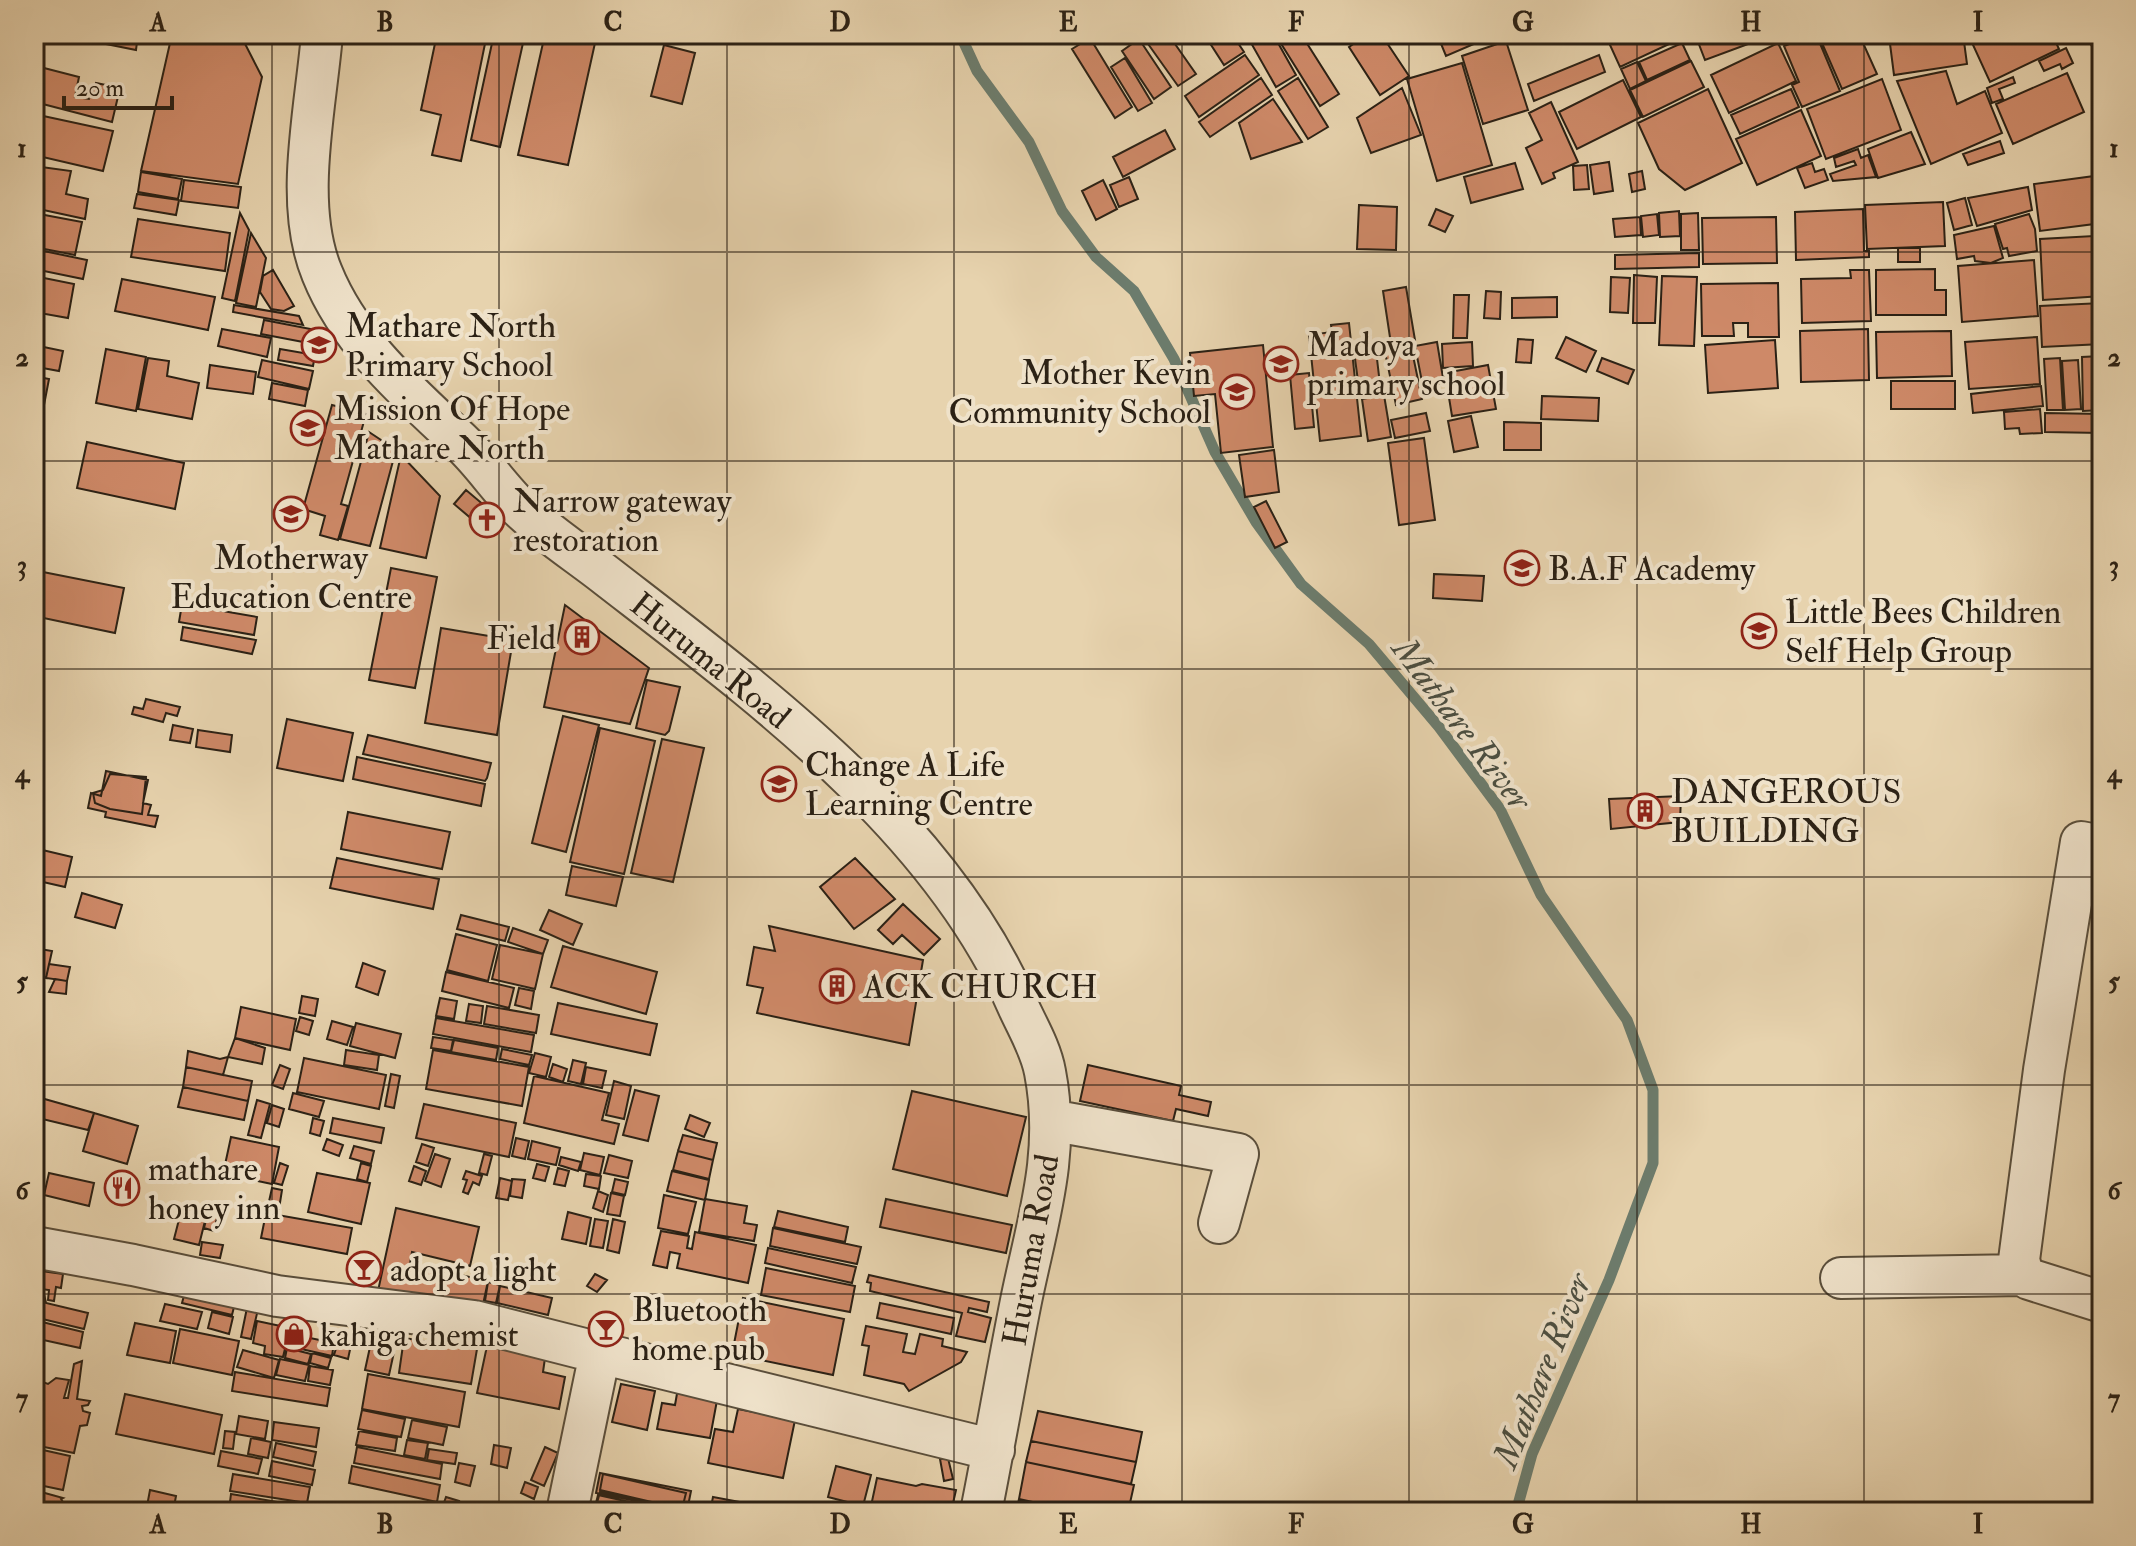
<svg xmlns="http://www.w3.org/2000/svg" width="2136" height="1546" font-family="'IM FELL Double Pica',serif">
  <rect width="100%" height="100%" fill="#e7d3ae"/>
  <filter id="stains"><feTurbulence type="fractalNoise" baseFrequency=".0025" numOctaves="4"/><feColorMatrix values="0 0 0 0 .2 0 0 0 0 .09 0 0 0 0 .02 0 0 0 .5 -.17"/></filter>
  <radialGradient id="worn" r=".72"><stop offset=".6" stop-color="#630" stop-opacity="0"/><stop offset="1" stop-color="#630" stop-opacity=".3"/></radialGradient>
  <g fill="none" stroke-linecap="round" stroke-linejoin="round">
    <path stroke="#6c7c6d" stroke-width="11" d="M960 34 977 71 1029 142 1062 211 1096 257 1134 291 1174 359 1215 452 1256 522 1301 584 1369 644 1439 727 1500 809 1541 895 1627 1020 1653 1090V1163L1609 1280 1532 1454 1516 1512"/>
  </g>
  <path fill="#ce8968" stroke="#2b2115" stroke-width="2" d="M56 34H138L136 50Z
    M179 34H240L262 77 238 184 141 171 170 43Z
    M437 34H487L461 161 432 155 441 115 421 110Z
    M494 34H525L500 147 471 140Z
    M545 34H597L568 165 518 155Z
    M1141 34H1168L1196 74 1178 86Z
    M1204 34H1232L1244 52 1224 65Z
    M1246 34H1273L1296 75 1276 87Z
    M1275 34H1301L1339 94 1320 106Z
    M1368 34H1381L1409 76 1380 95 1349 47Z
    M1437 34H1497L1446 56Z
    M1605 34H1680L1682 38 1620 67Z
    M1695 34H1775L1705 60Z
    M1816 34 1840 91 1802 107 1792 85 1799 82 1784 46Z
    M1818 34H1859L1877 74 1842 89Z
    M1905 34H1963L1967 64 1894 75 1889 36Z
    M1968 34H1991L1993 37 2000 34H2052L2059 49 1990 82Z
    M2086 34H2102V60L2099 61Z
    M1090 38 1132 107 1115 118 1072 49Z
    M1139 39 1171 87 1154 99 1122 51Z
    M1506 41 1528 110 1483 124 1462 56Z
    M1682 43 1690 60 1647 80 1639 62Z
    M1778 43 1796 81 1729 113 1711 75Z
    M664 45 695 53 682 104 651 96Z
    M2066 48 2073 63 2062 69 2060 64 2044 71 2039 61Z
    M1245 55 1259 75 1199 117 1185 96Z
    M1599 55 1605 72 1534 101 1528 84Z
    M1125 58 1152 103 1138 111 1111 67Z
    M1691 61 1704 87 1643 117 1630 90Z
    M1637 62 1646 81 1630 89 1621 69Z
    M1462 63 1492 165 1437 181 1407 79Z
    M44 68 79 77 75 97 89 99 96 83 120 88 112 122 35 102Z
    M1946 71 1957 104 1985 91 2002 133 1931 164 1897 81Z
    M2067 73 2084 112 2013 144 1996 104Z
    M2013 77 2015 83 1999 89 2003 99 1992 103 1987 88Z
    M1261 78 1272 95 1210 137 1199 122Z
    M1298 78 1328 127 1308 139 1278 91Z
    M1882 79 1901 130 1826 159 1807 109Z
    M1623 80 1641 117 1577 149 1559 112Z
    M1402 88 1421 135 1371 153 1357 118Z
    M1708 89 1742 163 1685 190 1659 169 1638 123Z
    M1791 89 1799 107 1740 134 1731 115Z
    M1273 99 1302 142 1251 159 1239 123Z
    M1551 102 1578 162 1553 173 1555 178 1542 184 1526 148 1542 140 1529 113Z
    M1801 110 1821 156 1757 185 1736 139Z
    M34 114 113 131 103 171 34 155Z
    M1165 130 1175 149 1123 177 1113 157Z
    M1911 132 1925 164 1878 178 1868 149Z
    M2000 141 2004 153 1968 165 1963 154Z
    M1858 149 1861 158 1868 155 1876 177 1833 181 1830 174 1856 165 1854 161 1836 167 1834 158Z
    M1609 162 1613 191 1594 194 1590 165Z
    M1515 163 1523 189 1471 203 1464 177Z
    M1812 163 1815 172 1824 169 1828 180 1805 188 1797 168Z
    M1587 165 1589 189 1574 190 1573 166Z
    M34 166 71 171 66 194 88 199 85 219 34 208Z
    M1642 171 1645 189 1632 192 1629 174Z
    M141 172 182 179 178 199 138 192Z
    M2102 175V223L2040 231 2034 184Z
    M1129 177 1138 199 1119 207 1110 185Z
    M184 180 241 187 238 208 181 201Z
    M1103 180 1117 209 1096 220 1082 191Z
    M2028 187 2032 210 1977 226 1968 198Z
    M137 194 179 200 176 215 134 208Z
    M1965 198 1972 225 1954 230 1947 203Z
    M1943 202 1945 246 1867 249 1865 205Z
    M1359 205 1397 207 1396 250 1357 249Z
    M1436 209 1453 216 1445 232 1429 225Z
    M1863 209 1864 251H1869V257L1796 260 1795 212Z
    M1679 211 1680 236 1660 237 1659 213Z
    M34 213 82 222 75 255 34 247Z
    M240 213 249 230 235 301 222 298Z
    M1698 213 1699 250H1681V214Z
    M1657 214 1659 235 1643 237 1641 216Z
    M2029 214 2035 229 2037 251 2009 256 2007 248 2003 249 1995 224Z
    M1640 217 1641 235 1615 237 1613 219Z
    M1776 217 1777 263 1703 264 1702 218Z
    M138 219 230 233 225 271 131 257Z
    M1994 226 2003 258 1991 263 1975 261 1974 256 1957 259 1954 235Z
    M251 233 266 258 256 307 236 303Z
    M2094 236 2095 250H2102V296L2043 300 2040 239Z
    M1898 248H1920V262H1898Z
    M34 249 87 260 83 279 34 269Z
    M1699 253V267L1615 269V255Z
    M2034 260 2038 316 1962 322 1958 266Z
    M1935 269V290H1946V315H1876V270Z
    M273 270 294 306 284 311 271 309 260 292 263 276Z
    M1850 270H1869L1871 321 1802 323 1801 279 1851 278Z
    M1634 275 1657 277 1655 323H1633Z
    M34 276 74 284 68 318 34 312Z
    M1662 276 1697 277 1694 346 1659 345Z
    M1611 277 1630 278 1628 313 1610 312Z
    M122 279 215 297 208 330 115 311Z
    M1778 283 1779 337H1748V323H1733L1734 336H1702L1701 284Z
    M1406 287 1415 340 1391 344 1383 291Z
    M1486 291 1501 292 1500 319 1484 318Z
    M1454 295H1469L1467 338H1453Z
    M1557 297V317L1512 318V298Z
    M2102 303V344L2042 347 2040 306Z
    M234 305 299 316 303 325 233 312Z
    M264 320 321 331 319 345 261 334Z
    M1349 323 1361 436 1320 441 1309 335 1332 332 1331 325Z
    M222 329 271 338 267 357 218 346Z
    M1868 329 1869 380 1801 382 1800 331Z
    M1951 331 1952 376 1877 378 1876 332Z
    M1566 337 1596 351 1586 372 1556 358Z
    M2037 337 2040 384 1969 389 1965 342Z
    M1518 339 1533 340 1531 363 1516 362Z
    M1775 340 1778 388 1708 393 1705 345Z
    M1375 342 1381 393 1360 396 1353 344Z
    M1437 342 1444 384 1423 387 1415 346Z
    M1472 342 1473 366 1443 368 1442 344Z
    M34 345 63 351 59 371 37 367 40 354 34 353Z
    M1263 345 1273 447 1221 453 1215 394 1194 396 1190 353Z
    M1411 346 1422 399 1396 405 1385 352Z
    M106 349 146 357 136 411 96 403Z
    M280 349 315 355 313 366 278 360Z
    M2101 356 2102 410 2083 411 2082 357Z
    M148 358 169 361 167 376 199 383 192 419 138 409Z
    M1602 358 1634 370 1628 384 1597 371Z
    M2060 358 2063 410H2047L2044 359Z
    M262 360 313 371 309 389 258 377Z
    M2078 360 2081 409 2065 410 2062 361Z
    M210 365 256 372 253 394 207 388Z
    M1488 365 1496 409 1452 416 1445 373Z
    M1309 373 1314 427 1295 429 1290 375Z
    M34 376 49 379 44 405 34 403Z
    M1891 381H1955V409H1891Z
    M272 383 308 390 305 406 269 399Z
    M2041 386 2043 406 1973 413 1971 394Z
    M1384 395 1391 437 1368 441 1362 399Z
    M1542 396 1599 398 1598 421 1541 419Z
    M332 405 366 414 341 504 348 506 338 540 320 535 325 516 303 509Z
    M2040 409 2042 433 2020 434 2019 428 2005 429 2004 412Z
    M1426 413 1430 431 1395 438 1391 420Z
    M2045 413 2102 414V433L2045 432Z
    M1471 416 1478 447 1454 452 1448 421Z
    M1504 422 1541 423V450H1504Z
    M369 432 396 450 370 546 340 539Z
    M1424 438 1435 520 1399 525 1388 443Z
    M87 442 184 463 175 509 77 488Z
    M1274 450 1279 492 1245 497 1239 455Z
    M401 455 440 496 426 558 380 548Z
    M466 490 485 506 473 520 454 504Z
    M1266 501 1287 542 1275 548 1254 507Z
    M486 509 503 523 492 535 476 521Z
    M391 568 437 577 415 688 369 680Z
    M43 572 124 588 115 633 34 616Z
    M1434 574 1484 576 1482 601 1433 598Z
    M182 604 257 617 254 635 179 622Z
    M565 605 649 668 630 724 544 707Z
    M183 627 256 640 252 654 181 640Z
    M441 628 513 640 497 735 425 723Z
    M647 680 680 687 669 731 665 735 636 728Z
    M146 699 180 707 177 716 166 713 163 722 132 714 134 707 143 709Z
    M563 716 599 725 566 852 532 843Z
    M287 719 353 733 343 781 277 768Z
    M173 725 193 729 190 743 170 740Z
    M600 728 655 741 624 874 570 862Z
    M198 730 232 735 230 752 196 747Z
    M368 735 491 763 487 778 485 781 363 754Z
    M662 739 704 748 673 882 631 873Z
    M357 757 485 784 481 806 353 779Z
    M106 771 148 780 143 803 151 805 148 815 158 816 155 827 105 817 106 812 88 808 91 793 101 796Z
    M110 774 146 777 142 814 110 809 95 803 93 793 103 790Z
    M1681 796 1680 822 1611 829 1609 799Z
    M348 812 450 832 442 869 341 849Z
    M34 848 72 857 65 887 34 880Z
    M337 858 439 879 433 909 330 888Z
    M855 858 895 899 854 929 820 887Z
    M572 866 623 877 616 906 566 895Z
    M82 893 122 905 115 928 75 917Z
    M903 904 940 939 924 955 902 935 893 944 878 930Z
    M549 910 582 924 573 945 540 930Z
    M461 915 509 927 505 941 457 929Z
    M769 926 923 960 909 1045 757 1013 763 988 747 985 754 947 775 951Z
    M513 928 548 940 543 954 508 942Z
    M456 934 497 945 488 981 447 970Z
    M500 945 543 954 535 989 492 979Z
    M563 946 657 972 646 1014 551 987Z
    M34 948 52 951 46 978 34 975Z
    M363 963 385 971 378 995 356 987Z
    M49 964 70 967 67 981 46 978Z
    M446 972 514 988 509 1008 442 991Z
    M55 979 67 981 66 994 49 992Z
    M519 988 534 991 531 1009 515 1005Z
    M302 996 318 999 315 1016 299 1013Z
    M440 998 457 1001 454 1019 436 1016Z
    M558 1003 657 1024 650 1055 551 1034Z
    M469 1004 483 1006 481 1023 466 1021Z
    M487 1006 539 1015 536 1033 484 1024Z
    M241 1007 296 1019 290 1050 235 1038Z
    M300 1017 313 1021 309 1035 296 1031Z
    M436 1018 534 1035 531 1052 433 1034Z
    M332 1021 353 1027 347 1045 327 1039Z
    M356 1023 401 1034 395 1058 350 1046Z
    M433 1037 453 1040 451 1051 431 1048Z
    M235 1038 265 1048 262 1064 228 1057Z
    M454 1040 498 1048 496 1060 451 1052Z
    M502 1049 532 1055 529 1065 500 1059Z
    M346 1050 379 1055 377 1070 344 1065Z
    M433 1050 529 1067 522 1106 426 1089Z
    M188 1051 220 1059 228 1057 223 1075 186 1067Z
    M535 1053 551 1057 546 1077 529 1073Z
    M304 1058 386 1075 379 1109 297 1092Z
    M573 1060 586 1063 581 1084 568 1081Z
    M553 1064 567 1069 563 1082 549 1077Z
    M280 1065 290 1069 283 1089 272 1085Z
    M1088 1065 1181 1086 1179 1095 1211 1102 1208 1116 1176 1109 1173 1121 1080 1101Z
    M186 1067 252 1081 248 1101 183 1087Z
    M586 1067 606 1071 602 1088 583 1084Z
    M391 1074 400 1076 394 1108 385 1106Z
    M534 1076 609 1093 602 1120 619 1124 614 1144 524 1123Z
    M614 1081 631 1086 624 1119 606 1115Z
    M183 1087 248 1101 244 1120 178 1107Z
    M635 1090 659 1096 648 1141 623 1135Z
    M912 1091 1026 1117 1007 1196 893 1169Z
    M293 1093 324 1101 319 1117 289 1109Z
    M34 1096 94 1113 88 1130 34 1117Z
    M257 1100 270 1104 261 1138 248 1135Z
    M424 1104 516 1123 509 1157 416 1138Z
    M272 1105 284 1109 279 1127 267 1123Z
    M94 1113 138 1126 127 1164 83 1151Z
    M690 1115 710 1123 704 1137 685 1129Z
    M313 1118 324 1121 320 1136 310 1133Z
    M333 1118 384 1128 381 1143 330 1133Z
    M683 1135 717 1143 713 1160 678 1151Z
    M231 1137 279 1147 272 1184 223 1174Z
    M516 1138 529 1141 525 1159 512 1156Z
    M327 1139 343 1145 339 1156 323 1150Z
    M532 1141 560 1148 556 1165 528 1159Z
    M422 1144 434 1148 428 1166 416 1162Z
    M354 1146 374 1151 371 1164 350 1158Z
    M678 1151 713 1160 709 1179 673 1170Z
    M584 1153 604 1157 600 1175 580 1170Z
    M435 1154 450 1159 441 1187 425 1181Z
    M484 1154 492 1156 487 1175 479 1173Z
    M609 1155 632 1161 628 1178 604 1173Z
    M561 1157 581 1162 578 1171 559 1165Z
    M280 1163 288 1166 282 1185 274 1183Z
    M361 1163 371 1166 367 1182 357 1179Z
    M537 1164 549 1167 545 1181 533 1178Z
    M414 1166 426 1171 421 1185 409 1181Z
    M558 1168 569 1171 565 1186 554 1184Z
    M466 1171 482 1176 479 1185 473 1182 468 1194 463 1192 467 1180 463 1179Z
    M672 1171 709 1180 705 1200 667 1191Z
    M49 1173 94 1183 89 1206 44 1195Z
    M317 1173 370 1183 361 1224 308 1212Z
    M586 1174 601 1176 599 1189 584 1186Z
    M500 1178 512 1181 508 1200 496 1198Z
    M512 1179 525 1180 522 1198 510 1196Z
    M615 1179 628 1182 625 1195 612 1192Z
    M272 1188 282 1190 279 1209 268 1206Z
    M598 1191 608 1195 603 1212 593 1208Z
    M611 1193 624 1196 620 1216 607 1214Z
    M664 1195 696 1202 688 1234 658 1228Z
    M705 1199 747 1206 744 1223 757 1225 754 1241 699 1232Z
    M886 1199 1012 1225 1006 1253 880 1227Z
    M183 1204 208 1209 199 1245 174 1239Z
    M396 1208 479 1227 470 1266 412 1252 410 1264 488 1281 481 1314 378 1291Z
    M778 1211 848 1227 845 1242 774 1227Z
    M208 1212 218 1214 214 1231 204 1228Z
    M568 1212 591 1218 586 1244 562 1239Z
    M266 1213 352 1228 347 1254 261 1238Z
    M595 1219 608 1221 603 1248 590 1246Z
    M613 1219 625 1222 619 1253 607 1250Z
    M773 1228 861 1247 857 1264 770 1246Z
    M661 1231 689 1236 687 1248 692 1249 695 1232 756 1245 748 1283 677 1268 680 1254 670 1252 667 1268 653 1265Z
    M202 1242 223 1245 220 1258 200 1255Z
    M768 1248 856 1267 852 1283 765 1263Z
    M766 1268 855 1286 850 1312 761 1295Z
    M34 1270 63 1274 61 1288 56 1287 54 1301 48 1300 49 1290 34 1288Z
    M595 1274 607 1280 597 1292 587 1286Z
    M869 1275 989 1302 987 1312 969 1308 968 1312 991 1318 985 1342 956 1336 962 1313 870 1291 871 1283 867 1282Z
    M488 1282 500 1285 496 1303 485 1301Z
    M500 1286 552 1298 548 1315 497 1303Z
    M185 1292 234 1307 232 1315 182 1303Z
    M34 1293 44 1294 46 1303 88 1313 84 1329 34 1317Z
    M743 1298 844 1319 833 1375 732 1354Z
    M248 1303 259 1305 251 1339 241 1337Z
    M880 1303 954 1318 951 1334 877 1318Z
    M165 1304 202 1312 197 1329 160 1321Z
    M212 1312 233 1317 229 1334 208 1328Z
    M34 1320 83 1332 80 1348 34 1338Z
    M257 1321 290 1328 283 1357 264 1354 265 1346 253 1343Z
    M135 1323 176 1331 170 1363 127 1355Z
    M866 1326 907 1334 903 1352 915 1354 920 1334 943 1339 942 1346 967 1352 961 1362 909 1391 904 1384 864 1375 869 1346 862 1345Z
    M180 1329 239 1341 232 1375 173 1363Z
    M377 1331 401 1335 398 1347 374 1342Z
    M291 1334 334 1343 332 1356 288 1346Z
    M404 1338 477 1349 471 1384 399 1373Z
    M338 1342 351 1345 348 1359 334 1355Z
    M487 1346 545 1358 543 1372 565 1377 559 1409 477 1393Z
    M370 1347 394 1352 389 1375 365 1370Z
    M287 1348 311 1354 308 1364 285 1358Z
    M243 1350 279 1360 274 1378 237 1367Z
    M312 1353 331 1358 328 1368 310 1363Z
    M280 1359 309 1365 305 1381 276 1375Z
    M82 1361 77 1399 90 1401 88 1405 82 1406 83 1411 90 1413 87 1425 80 1426 74 1453 34 1445V1379L48 1384 56 1378 69 1380 64 1398H68L74 1364Z
    M310 1366 333 1370 330 1385 308 1381Z
    M235 1372 330 1388 327 1406 232 1391Z
    M368 1374 465 1392 459 1427 362 1409Z
    M621 1384 655 1391 647 1430 612 1422Z
    M678 1388 718 1395 710 1438 657 1429 662 1403 675 1405Z
    M125 1394 222 1415 214 1454 116 1434Z
    M738 1409 795 1420 783 1478 708 1463 715 1429 733 1432Z
    M362 1410 405 1419 401 1437 358 1429Z
    M1038 1411 1142 1432 1136 1462 1031 1441Z
    M239 1416 268 1421 265 1439 236 1434Z
    M412 1420 447 1427 443 1445 408 1438Z
    M274 1422 319 1428 316 1447 272 1440Z
    M225 1431 235 1432 233 1449 223 1448Z
    M359 1431 397 1438 395 1451 356 1445Z
    M251 1438 271 1442 268 1458 248 1454Z
    M407 1440 428 1443 425 1459 404 1455Z
    M1031 1441 1136 1462 1131 1484 1026 1462Z
    M276 1443 316 1452 313 1466 273 1457Z
    M494 1445 511 1448 507 1468 491 1464Z
    M357 1447 442 1464 440 1479 354 1463Z
    M545 1447 558 1453 544 1486 531 1480Z
    M34 1448 70 1456 63 1490 34 1484Z
    M429 1449 457 1453 455 1464 427 1460Z
    M221 1451 262 1459 258 1474 218 1466Z
    M948 1458 953 1479 944 1481 940 1459Z
    M272 1461 315 1470 312 1485 269 1476Z
    M1026 1462 1134 1485 1128 1512H1078L1019 1499Z
    M459 1463 475 1466 470 1486 455 1482Z
    M352 1466 440 1485 437 1502 349 1483Z
    M836 1466 871 1475 863 1506 828 1497Z
    M600 1473 691 1491 687 1511 596 1493Z
    M233 1474 310 1487 307 1503 230 1491Z
    M603 1474 686 1493 682 1509 600 1490Z
    M877 1478 916 1486 922 1484 956 1490 951 1512H903L871 1506Z
    M525 1482 538 1487 534 1499 521 1493Z
    M34 1490 63 1498 61 1499 63 1502 59 1512H34Z
    M150 1490 176 1496 173 1512 147 1506Z
    M600 1492 667 1507 666 1512H606L595 1510Z
    M231 1494 307 1507 306 1512 229 1510Z
    M598 1495 666 1510V1512L594 1511Z
    M446 1497 459 1501 455 1512 441 1511Z
    M713 1497 783 1510V1512H710Z
    M1019 1499 1078 1512H1016Z
    M460 1502 483 1508 482 1512H457Z"/>
  <g fill="none" stroke-linecap="round" stroke-linejoin="round">
    <g stroke="#5a4e3b" stroke-width="44">
      <path id="minor" d="M322 34C316 108 293 203 322 273 350 343 410 394 463 444 485 465 501 491 523 511 549 535 580 555 608 577 759 694 940 826 1018 1006 1027 1026 1041 1049 1045 1072 1061 1154 1037 1222 1021 1301 1007 1371 995 1442 981 1512
        M2102 846 2081 842 2044 1070 2019 1260 2023 1275 2029 1279 2102 1302
        M1050 1120 1238 1154 1219 1223
        M34 1247 133 1265 277 1296 474 1321 600 1353 567 1512
        M1841 1278 2023 1275
        M600 1353 994 1450"/>
    </g>
    <use href="#minor" stroke="#efe2ca" stroke-width="40"/>
  </g>
  <path fill="none" stroke="#2b2115" stroke-width="2" stroke-opacity="0.55" d="M272 34V1512M499 34V1512M727 34V1512M954 34V1512M1182 34V1512M1409 34V1512M1637 34V1512M1864 34V1512M34 252H2102M34 461H2102M34 669H2102M34 877H2102M34 1085H2102M34 1294H2102"/>
  <defs>
    <g id="school-ring" transform="scale(1.8)"><circle r="9.5" fill="#efe2ca" stroke="#8f2418" stroke-width="1.5"/><path d="M0-5L7-2L0 1L-7-2ZM-4 1L0 2.5L4 1V4Q0 6-4 4Z" fill="#8f2418"/></g>
    <g id="church-ring" transform="scale(1.8)"><circle r="9.5" fill="#efe2ca" stroke="#8f2418" stroke-width="1.5"/><path d="M-1.2-6h2.4v3.5h3.3v2.4h-3.3V6h-2.4V-.1h-3.3v-2.4h3.3Z" fill="#8f2418"/></g>
    <g id="building-ring" transform="scale(1.8)"><circle r="9.5" fill="#efe2ca" stroke="#8f2418" stroke-width="1.5"/><path d="M-4-6H4V6H1V3H-1V6H-4ZM-2.5-4.3h1.7v1.8h-1.7ZM.8-4.3h1.7v1.8H.8ZM-2.5-1h1.7V.8h-1.7ZM.8-1h1.7V.8H.8Z" fill="#8f2418"/></g>
    <g id="restaurant-ring" transform="scale(1.8)"><circle r="9.5" fill="#efe2ca" stroke="#8f2418" stroke-width="1.5"/><path d="M-5-6h1v4h1v-4h1v4h1v-4h1v5L-1.5 .5V6h-2V.5L-5-1ZM5-6V6H3V1.5H1.5Q1.5-4 5-6Z" fill="#8f2418"/></g>
    <g id="bar-ring" transform="scale(1.8)"><circle r="9.5" fill="#efe2ca" stroke="#8f2418" stroke-width="1.5"/><path d="M-6-5H6L.8 .8V4.5H3.5V6h-7V4.5H-.8V.8Z" fill="#8f2418"/></g>
    <g id="shop-ring" transform="scale(1.8)"><circle r="9.5" fill="#efe2ca" stroke="#8f2418" stroke-width="1.5"/><path d="M-5-2.5h2.3a2.7 3.5 0 0 1 5.4 0H5L5.5 6h-11ZM-1.5-2.5h3a1.5 2.3 0 0 0-3 0Z" fill="#8f2418"/></g>
  </defs>
  <g fill-rule="evenodd">
    <use href="#school-ring" x="319" y="345"/>
    <use href="#school-ring" x="1281" y="364"/>
    <use href="#school-ring" x="1237" y="392"/>
    <use href="#school-ring" x="308" y="428"/>
    <use href="#school-ring" x="291" y="514"/>
    <use href="#church-ring" x="487" y="520"/>
    <use href="#school-ring" x="1522" y="568"/>
    <use href="#school-ring" x="1759" y="631"/>
    <use href="#building-ring" x="582" y="637"/>
    <use href="#school-ring" x="779" y="784"/>
    <use href="#building-ring" x="1645" y="811"/>
    <use href="#building-ring" x="837" y="986"/>
    <use href="#restaurant-ring" x="122" y="1188"/>
    <use href="#bar-ring" x="364" y="1269"/>
    <use href="#bar-ring" x="606" y="1329"/>
    <use href="#shop-ring" x="294" y="1334"/>
  </g>
  <g text-anchor="middle" stroke-width="8" stroke-linejoin="round" paint-order="stroke">
    <g font-size="34" fill="#2b2115" stroke="#efe2ca" text-anchor="start">
      <text x="345" y="337">Mathare North<tspan x="345" dy="39">Primary School</tspan></text>
      <text x="1307" y="356">Madoya<tspan x="1307" dy="39">primary school</tspan></text>
      <text x="1211" y="384" text-anchor="end">Mother Kevin<tspan x="1211" dy="39">Community School</tspan></text>
      <text x="334" y="420">Mission Of Hope<tspan x="334" dy="39">Mathare North</tspan></text>
      <text x="513" y="512">Narrow gateway<tspan x="513" dy="39">restoration</tspan></text>
      <text x="291" y="569" text-anchor="middle">Motherway<tspan x="291" dy="39">Education Centre</tspan></text>
      <text x="1548" y="580">B.A.F Academy</text>
      <text x="1785" y="623">Little Bees Children<tspan x="1785" dy="39">Self Help Group</tspan></text>
      <text x="556" y="649" text-anchor="end">Field</text>
      <text x="805" y="776">Change A Life<tspan x="805" dy="39">Learning Centre</tspan></text>
      <text x="1671" y="803">DANGEROUS<tspan x="1671" dy="39">BUILDING</tspan></text>
      <text x="863" y="998">ACK CHURCH</text>
      <text x="148" y="1180">mathare<tspan x="148" dy="39">honey inn</tspan></text>
      <text x="390" y="1281">adopt a light</text>
      <text x="632" y="1321">Bluetooth<tspan x="632" dy="39">home pub</tspan></text>
      <text x="320" y="1346">kahiga chemist</text>
    </g>
    <g font-size="34" fill="#2b2115" stroke="#efe2ca">
      <text transform="translate(711 660) rotate(39)" y="12">Huruma Road</text>
      <text transform="translate(1030 1250) rotate(-80)" y="12">Huruma Road</text>
    </g>
    <g font-size="36" font-style="italic" fill="#4b4e41" stroke="#efe2ca">
      <text transform="translate(1463 723) rotate(53)" y="13">Mathare River</text>
      <text transform="translate(1541 1370) rotate(-68)" y="13">Mathare River</text>
    </g>
  </g>
  <rect width="2136" height="1546" fill="none" stroke="#e7d3ae" stroke-width="88"/>
  <path d="M64 96v12h108v-12" fill="none" stroke="#2b2115" stroke-width="4"/>
  <text x="76" y="96" font-size="24" fill="#2b2115" stroke="#efe2ca" stroke-width="6" paint-order="stroke">20 m</text>
  <rect x="44" y="44" width="2048" height="1458" fill="none" stroke="#2b2115" stroke-width="3"/>
  <g font-size="26" text-anchor="middle" font-weight="bold" fill="#2b2115">
    <text x="158" y="31">A</text>
    <text x="385" y="31">B</text>
    <text x="613" y="31">C</text>
    <text x="840" y="31">D</text>
    <text x="1068" y="31">E</text>
    <text x="1296" y="31">F</text>
    <text x="1523" y="31">G</text>
    <text x="1751" y="31">H</text>
    <text x="1978" y="31">I</text>
    <text x="22" y="157">1</text>
    <text x="2114" y="157">1</text>
    <text x="22" y="366">2</text>
    <text x="2114" y="366">2</text>
    <text x="22" y="574">3</text>
    <text x="2114" y="574">3</text>
    <text x="22" y="782">4</text>
    <text x="2114" y="782">4</text>
    <text x="22" y="990">5</text>
    <text x="2114" y="990">5</text>
    <text x="22" y="1199">6</text>
    <text x="2114" y="1199">6</text>
    <text x="22" y="1407">7</text>
    <text x="2114" y="1407">7</text>
    <text x="158" y="1533">A</text>
    <text x="385" y="1533">B</text>
    <text x="613" y="1533">C</text>
    <text x="840" y="1533">D</text>
    <text x="1068" y="1533">E</text>
    <text x="1296" y="1533">F</text>
    <text x="1523" y="1533">G</text>
    <text x="1751" y="1533">H</text>
    <text x="1978" y="1533">I</text>
  </g>
  <rect width="100%" height="100%" filter="url(#stains)"/>
  <rect width="100%" height="100%" fill="url(#worn)"/>
</svg>
